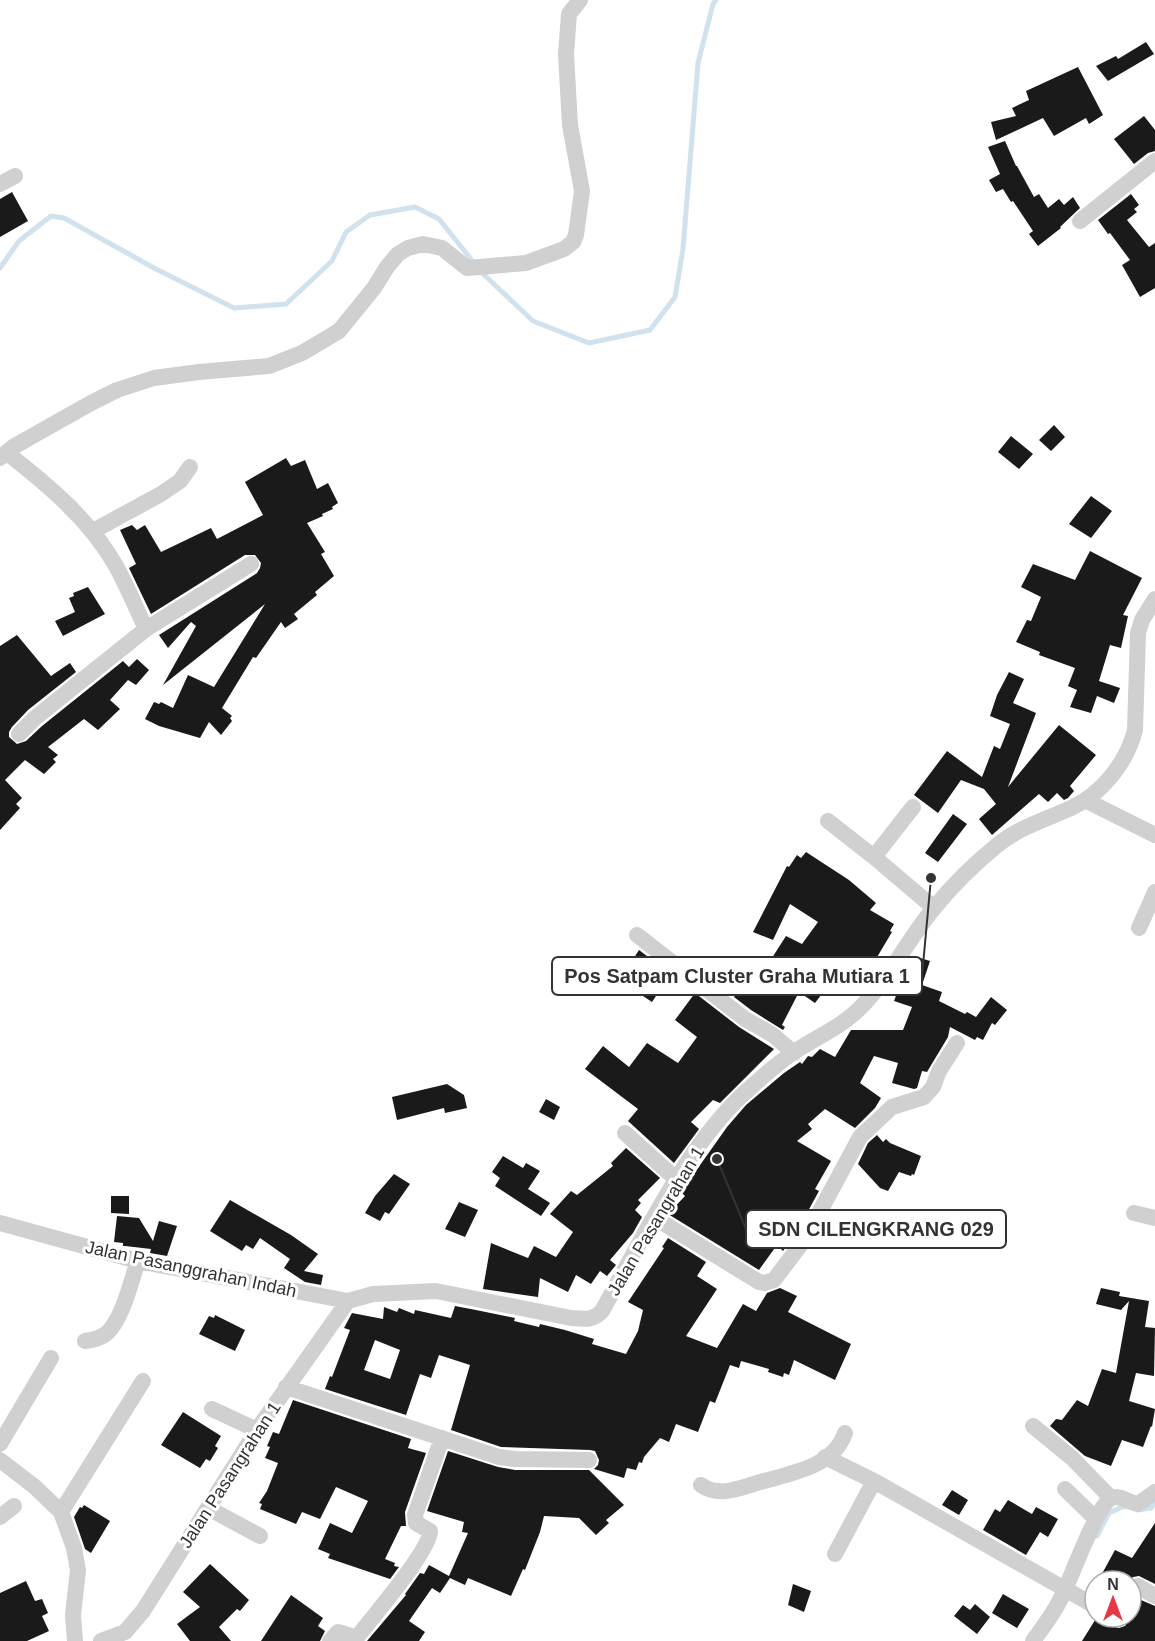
<svg xmlns="http://www.w3.org/2000/svg" width="1155" height="1641" font-family="Arial,sans-serif">
  <rect width="100%" height="100%" fill="#fff"/>
  <g fill="none" stroke-linecap="round" stroke-linejoin="round">
    <path stroke="#cfe2ee" stroke-width="5" d="M0 268 19 241 51 216 64 218 154 268 234 308 286 304 332 261 346 232 370 215 415 207 439 219 474 263
      M480 271 533 321 589 343 650 330 675 297 683 249 698 63 713 4 716 0
      M1138 1510 1151 1508 1155 1503
      M1097 1536 1109 1513 1124 1506 1126 1507"/>
  </g>
  <path fill="#1a1a1a" fill-rule="evenodd" d="M1146 42 1154 54 1108 81 1096 66 1116 56 1118 59Z
    M1078 67 1103 115 1089 124 1086 118 1054 136 1043 118 996 140 991 122 1016 116 1012 108 1029 100 1026 91Z
    M1144 116 1155 130V151L1148 153 1134 164 1114 139Z
    M1005 141 1016 166H1017L1034 197 1039 194 1048 208 1059 199 1064 205 1073 197 1080 208 1060 227 1061 228 1038 246 1029 234 1033 231 1013 201 1011 202 1003 189 996 192 989 180 1000 174 988 147Z
    M12 192 28 221 0 237V199Z
    M1131 194 1139 205 1134 209 1137 212 1127 220 1149 247 1155 243V288L1140 297 1122 265 1130 260 1110 233 1108 234 1098 220Z
    M1054 425 1065 437 1051 451 1039 440Z
    M1011 436 1033 454 1019 469 998 452Z
    M286 458 291 466 305 460 317 489 328 483 338 503 332 507 333 509 322 514 323 516 307 523 325 552 321 554 334 576 315 592 317 595 294 614 298 619 285 628 281 622 256 658 253 657 222 708 232 716 230 718 232 721 221 735 209 722 200 738 159 726 145 719 154 702 159 704 161 702 173 708 188 675 214 687 265 604 163 685 196 626 191 622 168 648 159 635 257 573 260 568 261 563 255 555H245L151 614 129 568 136 564 120 530 132 525 137 530 145 525 161 552 211 528 217 539 263 515 245 482Z
    M1091 496 1112 511 1091 538 1069 524Z
    M1090 551 1142 578 1123 615 1128 616 1121 648 1110 645 1099 681 1120 688 1114 703 1097 696 1091 713 1070 707 1077 690 1068 686 1075 668 1039 655 1040 652 1016 642 1027 620 1031 621 1041 597 1021 587 1033 564 1075 580Z
    M88 587 105 614 63 636 55 621 75 612 69 598 74 596 73 593Z
    M17 635 51 676 70 663 76 672 28 710 12 727 9 732V737L17 744 26 741 42 726 123 661 129 667 137 659 149 670 136 685 128 680 110 700 120 709 98 730 84 719 48 747 58 755 53 759 56 762 44 774 25 760 5 780 22 798 16 804 20 808 0 830V646Z
    M1009 672 1024 679 1013 703 1036 713 1008 787 1059 725 1096 755 1070 786 1074 791 1068 798 1064 800 1057 793 1048 802 1039 794 992 835 979 819 996 804 984 789 961 780 938 813 914 795 947 751 982 777 994 746 1000 749 1010 724 990 716 997 695Z
    M953 814 967 824 938 862 925 853Z
    M806 852 849 880 876 903 870 910 894 924 890 931 892 932 864 979 857 974 852 983 842 976 833 990 828 986 815 1003 799 992 782 1025 785 1027 783 1030 751 1010 734 997 745 978 756 983 786 936 802 944 818 922 790 904 773 940 753 932 787 866 789 867 797 855 801 858Z
    M639 950 660 966 655 974 666 981 652 1002 628 986 638 969 630 964Z
    M917 957 930 961 922 985 942 992 939 1001 965 1014 967 1012 976 1017 991 997 1007 1010 995 1025 992 1023 983 1040 977 1037 975 1040 950 1027 948 1037 927 1072 922 1071 917 1088 914 1089 892 1083 898 1063 874 1056 860 1083 881 1098 875 1108 855 1128 825 1109 808 1124 812 1129 797 1141 831 1161 815 1189 819 1191 796 1233 783 1251 777 1245 759 1270 668 1214 685 1196 681 1192 727 1127 746 1105 784 1073 800 1062 802 1064 808 1056 812 1057 820 1049 835 1057 851 1030H903L912 1007 894 1001 900 985 905 987Z
    M695 993 739 1027 774 1049 720 1103 713 1100 691 1122 699 1129 674 1163 628 1121 638 1109 585 1069 603 1046 629 1067 647 1043 678 1063 697 1037 675 1020Z
    M447 1084 464 1095 467 1108 445 1113 444 1108 397 1120 392 1097Z
    M546 1099 560 1107 554 1120 539 1112Z
    M877 1135 883 1142 886 1139 890 1143 921 1156 914 1175 912 1174 911 1176 899 1172 888 1191 880 1188 858 1164 868 1143Z
    M626 1148 660 1178 638 1200 641 1203 635 1210 642 1217 633 1233 610 1260 616 1265 607 1276 600 1271 591 1284 576 1275 568 1292 540 1278 538 1297 483 1289 491 1243 528 1258 534 1246 556 1257 573 1232 550 1214 571 1191 577 1195 613 1166 611 1163Z
    M503 1156 523 1168 526 1163 540 1171 528 1189 550 1203 541 1216 495 1186 500 1178 492 1172Z
    M394 1174 410 1184 389 1214 385 1212 380 1221 365 1213 375 1196Z
    M111 1196H129V1214L111 1213Z
    M230 1200 291 1235 318 1254 304 1271 323 1275 321 1285 305 1282 284 1268 290 1259 260 1238 253 1249 246 1245 242 1251 210 1231Z
    M459 1202 478 1210 465 1237 445 1229Z
    M117 1216 139 1218 153 1241 159 1221 177 1226 167 1256 150 1253 151 1249 125 1246H123V1243L114 1242Z
    M668 1238 706 1262 697 1276 717 1289 686 1336 717 1348 743 1304 756 1311 767 1293 780 1288 797 1296 788 1312 851 1344 835 1380 794 1360 789 1375 784 1373 783 1377 768 1372 769 1369 741 1361 739 1368 730 1365 715 1403 710 1401 698 1432 676 1424 669 1442 660 1438 644 1457 642 1463 639 1462 636 1470 627 1468 624 1478 594 1469 598 1465 599 1460 595 1451 590 1450 501 1447 451 1430 470 1365 439 1355 431 1378 420 1374 406 1415 325 1389 330 1376 332 1377 350 1330 344 1328 352 1313 383 1319 384 1307 397 1312 399 1308 414 1314 415 1310 451 1318 455 1306 476 1310 515 1318 514 1321 539 1327 540 1324 565 1330 594 1339 592 1344 626 1354 638 1331 643 1310 628 1302 664 1248 662 1247ZM375 1340 400 1350 390 1379 364 1370Z
    M1101 1288 1120 1292 1119 1296 1149 1301 1145 1327 1155 1328 1154 1376 1136 1373 1129 1401 1155 1409 1152 1427 1151 1426 1143 1447 1122 1440 1111 1466 1085 1456 1050 1426 1056 1419 1062 1420 1077 1400 1088 1406 1102 1369 1116 1373 1129 1301 1121 1310 1096 1304Z
    M215 1315 245 1330 235 1351 199 1334 209 1316 214 1318Z
    M293 1400 411 1439 408 1448 426 1453 405 1512 406 1526H401L385 1559 395 1563 394 1566 399 1567 390 1579 328 1558 330 1554 318 1549 330 1523 352 1533 368 1501 336 1487 320 1519 302 1512 296 1524 260 1509 262 1504 259 1503 267 1491 278 1463 265 1458 270 1447 267 1446 273 1432 279 1434Z
    M183 1412 221 1436 215 1446 218 1448 210 1461 206 1459 200 1468 161 1445Z
    M448 1451 498 1467 515 1470H589L624 1505 606 1520 609 1523 596 1535 579 1518 544 1516 540 1532 525 1570 523 1569 511 1596 468 1578 465 1585 450 1578 440 1593 432 1588 409 1621 425 1632 419 1641H367L406 1595 405 1594 420 1573 424 1574 429 1565 449 1576 468 1533 462 1532 464 1522 427 1511Z
    M952 1490 968 1500 959 1515 942 1505Z
    M1008 1500 1032 1514 1036 1507 1058 1519 1048 1537 1040 1532 1026 1555 983 1530 995 1509 1000 1512Z
    M84 1505 110 1521 91 1553 85 1549 74 1517 80 1507 82 1508Z
    M1155 1523V1584L1139 1576 1133 1577 1129 1581H1098L1115 1550 1132 1558Z
    M210 1564 249 1600 240 1611 237 1609 219 1627 231 1641H190L177 1624 200 1607 183 1592Z
    M26 1581 35 1601 42 1599 48 1613 42 1616 49 1631 27 1641H0V1593Z
    M793 1584 811 1591 804 1612 788 1605Z
    M1003 1594 1029 1609 1017 1628 992 1613Z
    M291 1595 323 1618 318 1626 325 1631 320 1641H261Z
    M1141 1600 1155 1606V1641H1082L1097 1617H1104L1105 1623 1109 1626 1119 1628 1125 1626 1131 1617V1607L1136 1606Z
    M975 1604 990 1617 977 1634 954 1616 963 1605 970 1610Z"/>
  <g fill="none" stroke-linecap="round" stroke-linejoin="round">
    <path stroke="#d0d0d0" stroke-width="16" d="M0 184 15 176
      M1080 221 1155 161
      M7 453C48 485 90 520 116 566 127 586 136 608 146 629L251 564
      M0 458 13 447 91 403 117 390 154 378 199 372 269 366 302 353 339 331 374 288 387 267 398 254 408 248 423 244 442 248 467 268 526 263 564 249 573 242 576 235 582 191 570 125 566 54 569 14 580 0
      M93 531 161 494 180 481 190 467
      M19 734 35 718 146 629
      M1085 800 1155 835
      M828 821 874 857 934 908
      M874 857 913 807
      M1139 928 1155 892
      M637 935 745 1019 773 1035 794 1053
      M625 1133 677 1180
      M1134 1213 1155 1218
      M655 1218 759 1282 764 1283 774 1280 805 1239 860 1137 892 1107 924 1097 933 1087 939 1071 957 1043
      M0 1223 138 1261 348 1301
      M85 1341C93 1340 101 1338 107 1333 123 1318 131 1281 138 1261
      M286 1387 499 1457 515 1459 589 1460
      M212 1409 257 1430
      M1033 1426 1072 1458 1111 1498
      M0 1444 51 1358
      M825 1457 874 1481 1095 1606
      M0 1460 35 1487 61 1512 74 1548 78 1570 73 1615 75 1641
      M701 1485C721 1499 744 1486 764 1481 793 1473 834 1466 845 1433
      M1065 1489 1096 1519
      M208 1508 260 1536
      M61 1512 143 1381
      M0 1517 14 1506
      M835 1554 874 1481
      M1131 1597 1138 1586 1155 1596
      M1114 1617H1119
      M101 1641 125 1632 143 1611 257 1430 348 1301 373 1294 436 1291 571 1318C584 1319 593 1321 602 1311 641 1242 683 1153 739 1098 759 1080 779 1061 802 1047 823 1034 845 1024 862 1006 890 977 908 939 934 908 952 886 973 865 995 847 1017 828 1045 820 1071 808 1102 794 1127 762 1135 730L1138 633 1142 620 1155 599
      M330 1641 338 1632 354 1637 358 1636C372 1618 431 1549 430 1531L416 1523 415 1515 442 1438
      M1033 1641C1043 1627 1054 1613 1061 1598 1071 1579 1096 1507 1111 1498 1119 1494 1130 1503 1138 1504L1155 1492"/>
  </g>
  <g text-anchor="middle" stroke-width="6" stroke-linejoin="round" paint-order="stroke">
    <g font-size="18" fill="#333" stroke="#fff">
      <text transform="translate(656 1221) rotate(-59)" y="6">Jalan Pasangrahan 1</text>
      <text transform="translate(191 1269) rotate(12)" y="6">Jalan Pasanggrahan Indah</text>
      <text transform="translate(230 1475) rotate(-57)" y="6">Jalan Pasangrahan 1</text>
    </g>
  </g>
  <path fill="none" stroke="#333" stroke-width="2" d="M931 878L922 976M717 1159L746 1229"/>
  <g fill="#333" stroke="#fff" stroke-width="2">
    <circle cx="931" cy="878" r="6"/>
    <circle cx="717" cy="1159" r="6"/>
  </g>
  <g fill="#fff" stroke="#333" stroke-width="2">
    <rect x="552" y="957" width="370" height="38" rx="6"/>
    <rect x="746" y="1210" width="260" height="38" rx="6"/>
  </g>
  <g font-size="20" text-anchor="middle" font-weight="bold" fill="#333">
    <text x="737" y="983">Pos Satpam Cluster Graha Mutiara 1</text>
    <text x="876" y="1236">SDN CILENGKRANG 029</text>
  </g>
  <g transform="translate(1113 1599)"><circle r="28" fill="#ffffff" stroke="#adadad" stroke-width="1.5"/>
  <path d="M0-4.5L10 22L0 15L-10 22Z" fill="#e63946"/>
  <text y="-9" font-size="16" font-weight="bold" text-anchor="middle" fill="#333333">N</text>
  </g>
</svg>
